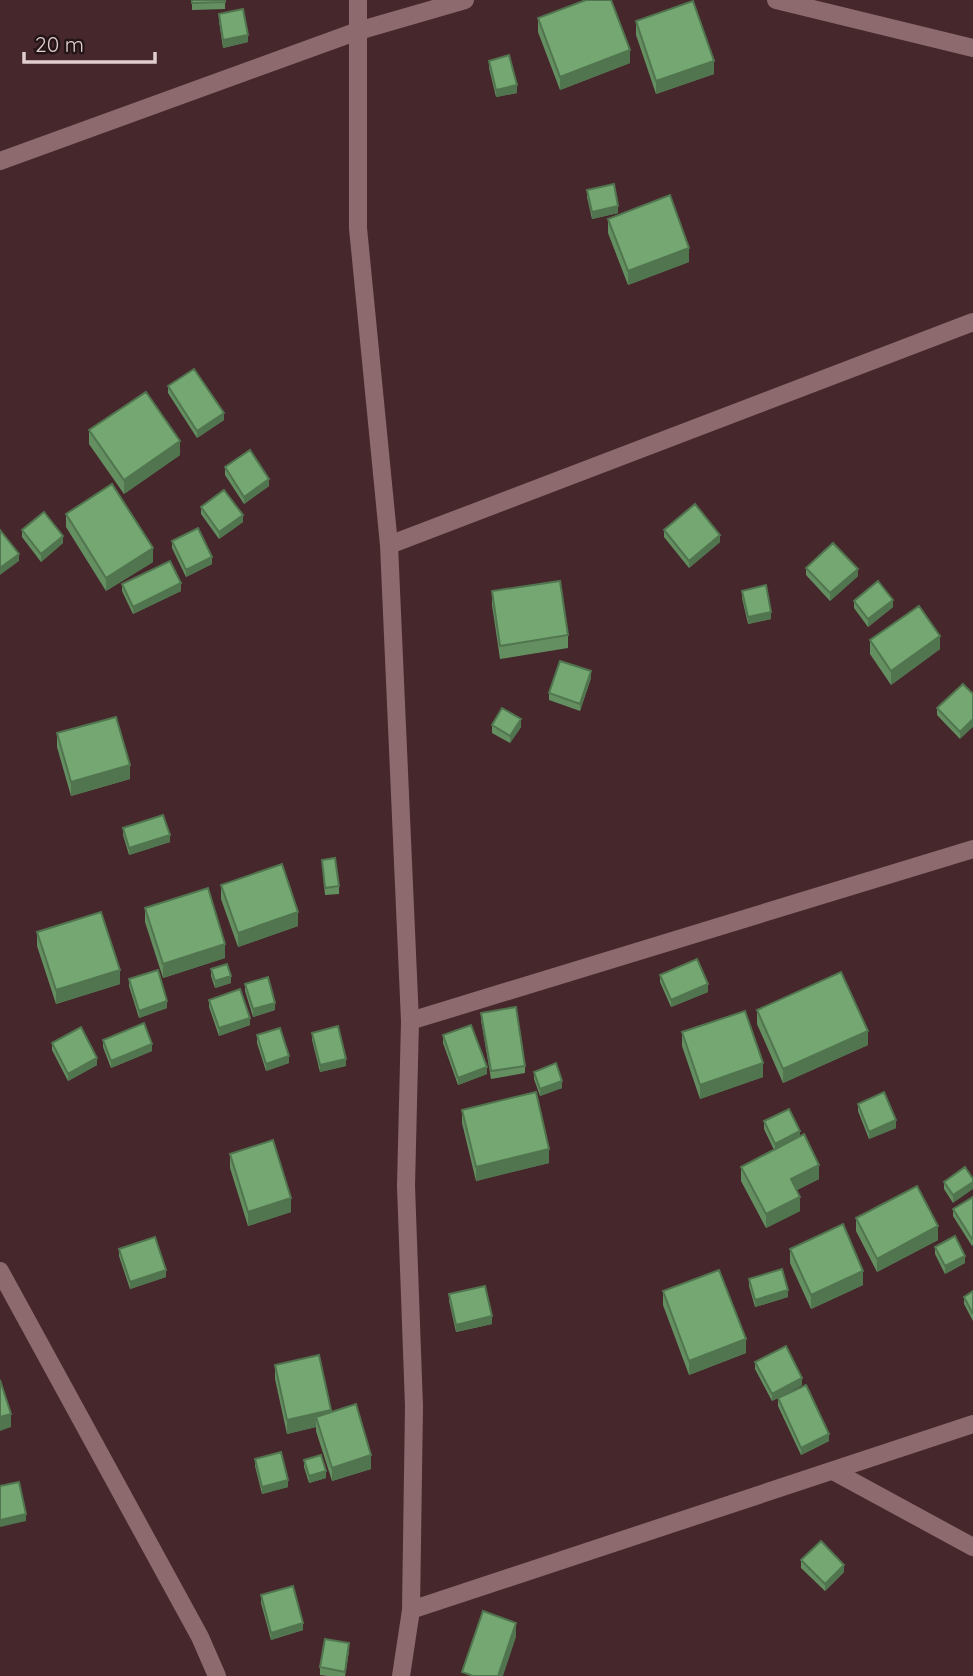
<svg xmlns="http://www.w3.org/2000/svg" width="973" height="1676" font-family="Quicksand,sans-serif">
  <rect width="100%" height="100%" fill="#46282c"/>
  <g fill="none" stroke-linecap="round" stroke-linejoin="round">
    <path stroke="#8d6a6d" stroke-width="18" d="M358 0V228L389 545 410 1021 406 1186 414 1406 411 1610 401 1676
      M776 0 973 48
      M0 161 358 31 465 0
      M389 545 973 322
      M410 1021 973 849
      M0 1271 200 1637 217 1676
      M835 1472 973 1547
      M411 1610 973 1424"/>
  </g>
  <path fill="#649061" d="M192 0H225V9L192 10Z
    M219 14 248 42 223 48 219 21Z
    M538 18 630 63 560 90 538 32Z
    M636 21 714 74 656 94 636 35Z
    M489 61 517 93 496 97 489 68Z
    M587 190 618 213 592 219 587 197Z
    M608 219 689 262 628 285 608 233Z
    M168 386 224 420 197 438 168 393Z
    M89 430 180 455 124 494 89 444Z
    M225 467 269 486 244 504 225 475Z
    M201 507 243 522 219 539 201 514Z
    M66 514 153 562 106 591 66 527Z
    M22 530 63 543 41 562 22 537Z
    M664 530 720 542 689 568 664 537Z
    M172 541 212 564 186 577 172 548Z
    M806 568 858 576 830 601 806 575Z
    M122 584 181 591 133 614 122 591Z
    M492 591 568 635V648L500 659 492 605Z
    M742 591 771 619 748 624 742 598Z
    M854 601 893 607 868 627 854 608Z
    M870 640 940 649 891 685 870 654Z
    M591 678 580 711 549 700V693Z
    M963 684 960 739 937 715V708Z
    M492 725 521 727 510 743 492 733Z
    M57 733 130 779 71 796 57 747Z
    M123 828 170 842 129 855 123 835Z
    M322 860 339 886V894L325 895Z
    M221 885 298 926 238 947 221 899Z
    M145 908 225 958 163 978 145 922Z
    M37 932 120 984 56 1004 37 946Z
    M211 969 231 983 215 988 211 976Z
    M660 975 708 992 671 1007 660 982Z
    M129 979 167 1008 139 1018 129 986Z
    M245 984 275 1010 253 1017 245 991Z
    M209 1000 250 1025 219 1036 209 1007Z
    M757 1010 868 1045 783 1083 757 1024Z
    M481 1013 525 1066V1073L491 1079 481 1020Z
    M682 1032 763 1077 700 1099 682 1046Z
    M312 1033 346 1066 320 1072 312 1040Z
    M257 1035 289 1063 266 1071 257 1043Z
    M443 1035 487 1074 458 1085 443 1043Z
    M103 1040 152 1051 111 1068 103 1047Z
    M52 1043 97 1065 68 1081 52 1050Z
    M534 1072 562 1088 540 1096 534 1079Z
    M858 1104 896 1128 869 1139 858 1111Z
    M462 1110 549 1163 476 1181 462 1123Z
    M764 1121 800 1136 819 1179 797 1190 800 1211 766 1228 741 1181V1167L774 1150 764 1129Z
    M230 1154 291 1212 248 1226 230 1168Z
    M965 1167 953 1203 944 1189V1182Z
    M973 1197V1245L972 1246 953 1216V1209Z
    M856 1218 938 1240 877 1272 856 1231Z
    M935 1247 965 1263 945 1274 935 1254Z
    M119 1249 166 1277 130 1289 119 1256Z
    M790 1249 863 1285 811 1309 790 1263Z
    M749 1279 788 1297 755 1307 749 1286Z
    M663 1291 746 1353 689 1375 663 1305Z
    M973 1291V1321L964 1304V1297Z
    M449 1294 492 1324 456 1332 449 1301Z
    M755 1362 802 1385 772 1401 755 1369Z
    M275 1365 331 1412 371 1469 332 1481 316 1431V1427L287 1434 275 1379Z
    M778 1398 829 1441 801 1455 778 1406Z
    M255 1459 288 1487 262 1494 255 1466Z
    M304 1460 326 1478 309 1483 304 1467Z
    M801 1560 844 1572 825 1591 801 1568Z
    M261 1595 303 1630 271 1640 261 1603Z
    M349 1650 345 1676H328L320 1675V1667Z"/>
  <path fill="#51754f" d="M248 35V42L223 48V40Z
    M630 50V63L560 90V77Z
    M714 61V74L656 94V81Z
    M517 85V93L496 97V90Z
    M618 206V213L592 219V212Z
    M689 248V262L628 285V271Z
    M224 413V420L197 438V431Z
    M180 441V455L124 494V480Z
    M269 479V486L244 504V497Z
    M243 515V522L219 539V532Z
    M720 535V542L689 568V561Z
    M63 536V543L41 562V554Z
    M153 548V562L106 591V578Z
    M19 554V561L0 575V568Z
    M212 557V564L186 577V570Z
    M858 569V576L830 601V593Z
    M181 583V591L133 614V607Z
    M893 600V607L868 627V619Z
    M771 612V619L748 624V617Z
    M940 636V649L891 685V671Z
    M591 671V678L580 711V704Z
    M521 719V727L510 743V736Z
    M973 719V727L960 739V732Z
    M130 765V779L71 796V782Z
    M170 835V842L129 855V848Z
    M298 912V926L238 947V933Z
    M225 944V958L163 978V964Z
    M120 970V984L56 1004V990Z
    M231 976V983L215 988V981Z
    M708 984V992L671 1007V1000Z
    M167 1001V1008L139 1018V1011Z
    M275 1003V1010L253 1017V1009Z
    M250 1018V1025L219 1036V1028Z
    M868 1031V1045L783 1083V1069Z
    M152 1044V1051L111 1068V1061Z
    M289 1056V1063L266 1071V1064Z
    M97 1058V1065L68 1081V1074Z
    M346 1059V1066L320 1072V1065Z
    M763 1063V1077L700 1099V1085Z
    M487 1067V1074L458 1085V1078Z
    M562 1081V1088L540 1096V1089Z
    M896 1120V1128L869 1139V1132Z
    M800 1131V1138L775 1151V1144Z
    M549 1149V1163L476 1181V1167Z
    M819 1165V1179L791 1193V1179Z
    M973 1182V1189L953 1203V1195Z
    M800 1197V1211L766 1228V1214Z
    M291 1198V1212L248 1226V1212Z
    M938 1226V1240L877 1272V1259Z
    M965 1256V1263L945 1274V1266Z
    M166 1270V1277L130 1289V1282Z
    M863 1271V1285L811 1309V1295Z
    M788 1290V1297L755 1307V1300Z
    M492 1316V1324L456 1332V1325Z
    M746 1339V1353L689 1375V1361Z
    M802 1378V1385L772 1401V1394Z
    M331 1410V1424L316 1417V1427L287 1434V1420Z
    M11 1414V1427L0 1431V1417Z
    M829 1434V1441L801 1455V1448Z
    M371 1455V1469L332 1481V1468Z
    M326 1471V1478L309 1483V1476Z
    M288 1480V1487L262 1494V1487Z
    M26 1514V1521L0 1527V1520Z
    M844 1565V1572L825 1591V1584Z
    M303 1623V1630L271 1640V1633Z
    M516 1623V1637L503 1676H498Z
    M349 1643V1650L345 1676V1672Z"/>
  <path fill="#74a771" stroke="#51754f" stroke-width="2" d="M192 0H225V2L192 3Z
    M586 0H611L630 50 560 77 538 18Z
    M693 1 714 61 656 81 636 21Z
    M243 9 248 35 223 40 219 14Z
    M509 55 517 85 496 90 489 61Z
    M614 184 618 206 592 212 587 190Z
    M670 195 689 248 628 271 608 219Z
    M194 369 224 413 197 431 168 386Z
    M146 392 180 441 124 480 89 430Z
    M250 450 269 479 244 497 225 467Z
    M112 484 153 548 106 578 66 514Z
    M224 490 243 515 219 532 201 507Z
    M695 504 720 535 689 561 664 530Z
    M44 512 63 536 41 554 22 530Z
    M198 528 212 557 186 570 172 541Z
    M0 530 19 554 0 568Z
    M833 543 858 569 830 593 806 568Z
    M170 561 181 583 133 607 122 584Z
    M560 581 568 635 500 646 492 591Z
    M878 581 893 600 868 619 854 601Z
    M766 585 771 612 748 617 742 591Z
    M919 606 940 636 891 671 870 640Z
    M560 661 591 671 580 704 549 693Z
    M963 684 973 694V719L960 732 937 708Z
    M502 708 521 719 510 736 492 725Z
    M116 717 130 765 71 782 57 733Z
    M163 815 170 835 129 848 123 828Z
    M335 858 339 886 325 888 322 860Z
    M282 864 298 912 238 933 221 885Z
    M208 888 225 944 163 964 145 908Z
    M101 912 120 970 56 990 37 932Z
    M697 959 708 984 671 1000 660 975Z
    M227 964 231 976 215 981 211 969Z
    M158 970 167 1001 139 1011 129 979Z
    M841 972 868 1031 783 1069 757 1010Z
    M268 977 275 1003 253 1009 245 984Z
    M240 989 250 1018 219 1028 209 1000Z
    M516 1007 525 1066 491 1071 481 1013Z
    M745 1011 763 1063 700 1085 682 1032Z
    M144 1023 152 1044 111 1061 103 1040Z
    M471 1025 487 1067 458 1078 443 1035Z
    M338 1026 346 1059 320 1065 312 1033Z
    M81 1027 97 1058 68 1074 52 1043Z
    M280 1028 289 1056 266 1064 257 1035Z
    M556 1063 562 1081 540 1089 534 1072Z
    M536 1092 549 1149 476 1167 462 1110Z
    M884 1092 896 1120 869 1132 858 1104Z
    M789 1109 800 1131 775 1144 764 1121Z
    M804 1134 819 1165 791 1179 800 1197 766 1214 741 1167Z
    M273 1140 291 1198 248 1212 230 1154Z
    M965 1167 973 1179V1182L953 1195 944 1182Z
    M917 1186 938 1226 877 1259 856 1218Z
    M973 1197V1238L972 1239 953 1209Z
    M843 1224 863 1271 811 1295 790 1249Z
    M955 1236 965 1256 945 1266 935 1247Z
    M155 1237 166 1270 130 1282 119 1249Z
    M782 1269 788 1290 755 1300 749 1279Z
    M719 1270 746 1339 689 1361 663 1291Z
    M485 1286 492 1316 456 1325 449 1294Z
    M973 1291V1314L964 1297Z
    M786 1346 802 1378 772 1394 755 1362Z
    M319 1355 331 1410 287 1420 275 1365Z
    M0 1380 11 1414 0 1417Z
    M806 1385 829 1434 801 1448 778 1398Z
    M356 1404 371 1455 332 1468 316 1417Z
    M281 1452 288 1480 262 1487 255 1459Z
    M321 1455 326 1471 309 1476 304 1460Z
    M19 1482 26 1514 0 1520V1486Z
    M821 1541 844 1565 825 1584 801 1560Z
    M293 1586 303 1623 271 1633 261 1595Z
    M483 1611 516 1623 498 1676H473L462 1672Z
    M325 1639 349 1643 345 1672 320 1667Z"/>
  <path d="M24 52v10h131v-10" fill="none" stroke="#e1cdce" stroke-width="3.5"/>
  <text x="35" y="52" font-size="21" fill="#e1cdce" stroke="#231517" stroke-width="5" paint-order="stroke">20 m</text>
</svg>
